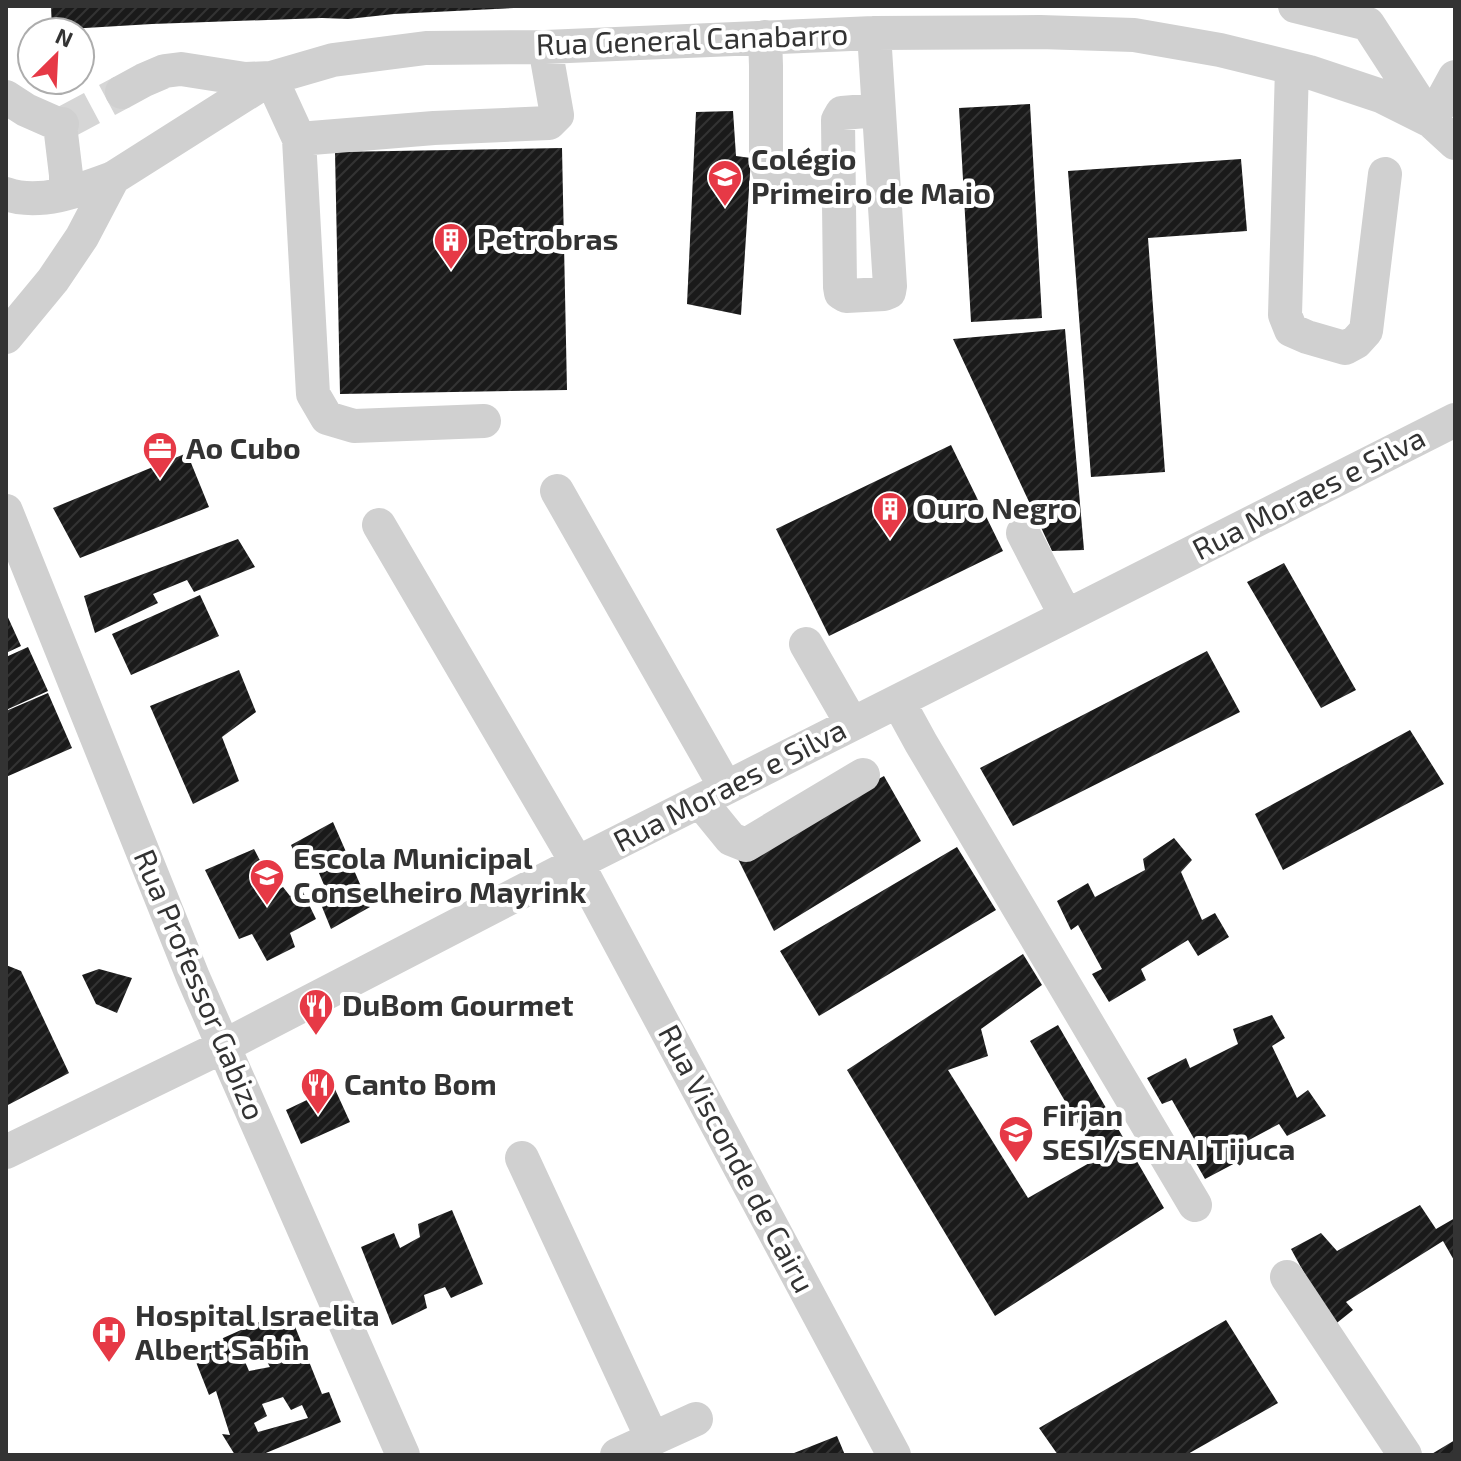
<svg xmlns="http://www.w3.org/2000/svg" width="1461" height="1461" font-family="'Exo 2',sans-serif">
  <defs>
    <pattern id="building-hatch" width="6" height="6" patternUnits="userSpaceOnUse" patternTransform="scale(2)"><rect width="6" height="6" fill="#1a1a1a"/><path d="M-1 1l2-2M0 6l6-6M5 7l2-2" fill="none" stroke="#333"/></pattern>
  </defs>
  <rect width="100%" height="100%" fill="#fff"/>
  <path fill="url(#building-hatch)" fill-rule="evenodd" d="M51 6H513L514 8 394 14 348 19 322 18 152 24 52 30Z
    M1030 104 1042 318 971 322 959 108Z
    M733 111 736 156 751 158 741 315 687 304 696 112Z
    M562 148 567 390 340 394 335 152Z
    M1241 159 1247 231 1148 238 1165 472 1091 477 1068 171Z
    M1065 329 1084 550 1052 551 953 339Z
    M951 445 1003 551 829 636 776 529Z
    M187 453 209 507 80 558 53 508Z
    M238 539 255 567 194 592 187 580 153 594 158 603 95 633 84 596Z
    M1284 563 1356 690 1321 708 1247 582Z
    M200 595 219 636 131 675 112 634Z
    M6 613 21 646 6 653Z
    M28 647 48 691 6 710V657Z
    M1207 651 1240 712 1013 826 980 768Z
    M239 670 256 712 222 737 239 781 193 804 150 706Z
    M48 693 72 748 6 777V711Z
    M1410 730 1444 784 1283 870 1255 814Z
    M884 776 921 841 774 931 737 857Z
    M333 822 370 907 331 929 318 897 327 892 316 866 303 873 291 845Z
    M1174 838 1192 860 1181 872 1202 920 1215 913 1229 937 1198 956 1188 940 1141 969 1146 980 1109 1002 1092 974 1102 969 1078 925 1071 930 1057 901 1088 883 1095 897 1145 870 1143 859Z
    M957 847 996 910 819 1016 780 951Z
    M254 849 276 891 283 887 290 896 302 890 316 919 290 933 295 947 267 961 252 934 239 939 205 870Z
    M1023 954 1042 985 981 1029 988 1056 948 1070 1028 1198 1098 1158 1030 1041 1058 1025 1164 1208 995 1316 847 1070Z
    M6 965 21 971 69 1073 6 1106Z
    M99 969 132 978 117 1013 96 1004 82 975Z
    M1272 1015 1285 1038 1272 1046 1297 1098 1308 1090 1326 1116 1287 1136 1279 1124 1236 1147 1241 1160 1205 1179 1188 1149 1197 1144 1172 1100 1162 1104 1147 1078 1186 1058 1190 1068 1238 1044 1233 1029Z
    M334 1087 350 1122 301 1144 286 1110Z
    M1420 1205 1436 1229 1455 1218V1262L1443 1241 1346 1302 1353 1310 1333 1326 1291 1249 1321 1233 1337 1251Z
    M452 1210 483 1284 451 1298 445 1287 424 1295 427 1308 392 1325 361 1247 394 1233 400 1248 420 1237 418 1224Z
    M288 1309 322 1394 329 1392 341 1422 261 1455H235L222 1434 230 1435 216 1391 209 1395 192 1352ZM261 1351 270 1367 249 1371 243 1357ZM283 1397 291 1410 302 1405 308 1418 258 1432 254 1423 267 1416 262 1404Z
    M1226 1320 1278 1403 1186 1455H1058L1039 1428Z
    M837 1436 845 1455H789Z
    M1455 1440V1455H1430Z"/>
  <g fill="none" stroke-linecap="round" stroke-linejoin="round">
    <path stroke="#d6d6d6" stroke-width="34" stroke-dasharray="34 17" stroke-linecap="butt" d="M62 124 122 92"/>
    <path stroke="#d0d0d0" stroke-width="34" d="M1295 6 1368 24 1431 121 1455 143
      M874 33 890 286 889 292 884 294 846 296 841 293 840 287 838 120 842 113 878 110
      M765 37 766 66V162L769 172 776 176 838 179
      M1292 68 1285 315 1291 330 1307 337 1345 348 1356 342 1366 331 1385 174
      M122 92 144 80 165 71 181 69 245 79 271 78 299 139 434 128 549 123 557 115 545 47
      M6 97 26 110 60 125
      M1431 121 1455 77
      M62 124 60 125 66 175V193
      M299 139 313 394 327 418 354 426 484 421
      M6 194C40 206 81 190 113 178
      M6 337 53 280 82 237 113 178 271 78 333 60 426 48 545 47 874 33 1040 32 1134 35 1220 50 1309 72 1381 96 1431 121
      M557 491 726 788
      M6 511 193 977 403 1455
      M379 525 577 863 894 1455
      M1023 533 1066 616
      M806 644 852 724
      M898 701 921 743 1195 1205
      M700 801 731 839 746 845 863 775
      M6 1152 224 1046 577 863 1455 420
      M522 1158 652 1438
      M1287 1277 1405 1455
      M617 1455 696 1419"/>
  </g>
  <defs>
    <g id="school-pin" transform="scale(1.8)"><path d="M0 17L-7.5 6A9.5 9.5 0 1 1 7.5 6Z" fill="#e63946" stroke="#fff"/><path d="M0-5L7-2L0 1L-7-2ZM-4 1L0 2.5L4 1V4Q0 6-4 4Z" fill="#fff"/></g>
    <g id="building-pin" transform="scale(1.8)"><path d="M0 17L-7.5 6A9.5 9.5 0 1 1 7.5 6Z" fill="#e63946" stroke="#fff"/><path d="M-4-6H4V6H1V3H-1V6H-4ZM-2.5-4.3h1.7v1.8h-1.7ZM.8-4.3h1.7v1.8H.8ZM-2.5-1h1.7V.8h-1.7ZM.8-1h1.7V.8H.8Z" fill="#fff"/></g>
    <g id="office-pin" transform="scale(1.8)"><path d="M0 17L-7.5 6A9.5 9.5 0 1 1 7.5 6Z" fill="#e63946" stroke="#fff"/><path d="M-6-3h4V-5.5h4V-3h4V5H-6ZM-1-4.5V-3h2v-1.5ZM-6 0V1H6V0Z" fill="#fff"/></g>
    <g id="restaurant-pin" transform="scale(1.8)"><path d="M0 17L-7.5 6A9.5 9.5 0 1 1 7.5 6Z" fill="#e63946" stroke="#fff"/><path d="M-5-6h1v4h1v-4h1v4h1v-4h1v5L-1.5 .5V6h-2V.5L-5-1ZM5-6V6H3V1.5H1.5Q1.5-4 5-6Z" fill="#fff"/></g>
    <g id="university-pin" transform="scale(1.8)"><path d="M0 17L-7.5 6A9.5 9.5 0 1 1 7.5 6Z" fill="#e63946" stroke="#fff"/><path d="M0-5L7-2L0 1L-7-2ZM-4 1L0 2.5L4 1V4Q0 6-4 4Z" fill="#fff"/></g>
    <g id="hospital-pin" transform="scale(1.8)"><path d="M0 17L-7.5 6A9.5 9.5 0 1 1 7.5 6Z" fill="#e63946" stroke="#fff"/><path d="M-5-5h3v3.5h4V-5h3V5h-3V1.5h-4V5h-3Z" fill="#fff"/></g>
  </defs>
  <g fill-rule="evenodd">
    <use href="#school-pin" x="725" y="177"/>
    <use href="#building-pin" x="451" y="240"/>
    <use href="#office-pin" x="160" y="449"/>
    <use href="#building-pin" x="890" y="509"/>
    <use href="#school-pin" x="267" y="876"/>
    <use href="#restaurant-pin" x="316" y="1006"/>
    <use href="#restaurant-pin" x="318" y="1085"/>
    <use href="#university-pin" x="1016" y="1133"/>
    <use href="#hospital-pin" x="109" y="1333"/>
  </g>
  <g text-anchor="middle" stroke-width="8" stroke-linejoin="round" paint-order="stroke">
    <g font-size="30" fill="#333" stroke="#fff">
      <text transform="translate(692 40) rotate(-2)" y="10">Rua General Canabarro</text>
      <text transform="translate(1309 494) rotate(-27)" y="10">Rua Moraes e Silva</text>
      <text transform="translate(730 786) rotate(-27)" y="10">Rua Moraes e Silva</text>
      <text transform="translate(199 985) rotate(67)" y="10">Rua Professor Gabizo</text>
      <text transform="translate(736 1159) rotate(62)" y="10">Rua Visconde de Cairu</text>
    </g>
    <g font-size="30" font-weight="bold" fill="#333" stroke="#fff" text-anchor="start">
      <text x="751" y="170">Colégio<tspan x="751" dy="34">Primeiro de Maio</tspan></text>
      <text x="477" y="250">Petrobras</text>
      <text x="186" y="459">Ao Cubo</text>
      <text x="916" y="519">Ouro Negro</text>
      <text x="293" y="869">Escola Municipal<tspan x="293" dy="34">Conselheiro Mayrink</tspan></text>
      <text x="342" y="1016">DuBom Gourmet</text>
      <text x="344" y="1095">Canto Bom</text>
      <text x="1042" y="1126">Firjan<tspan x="1042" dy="34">SESI/SENAI Tijuca</tspan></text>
      <text x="135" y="1326">Hospital Israelita<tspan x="135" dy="34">Albert Sabin</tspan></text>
    </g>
  </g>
  <rect width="1461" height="1461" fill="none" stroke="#333333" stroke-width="16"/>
  <g transform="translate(56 56) rotate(24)"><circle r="38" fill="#ffffff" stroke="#adadad" stroke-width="2"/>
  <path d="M0-6L14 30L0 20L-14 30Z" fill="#e63946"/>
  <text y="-12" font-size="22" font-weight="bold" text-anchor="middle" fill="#333333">N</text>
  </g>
</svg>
